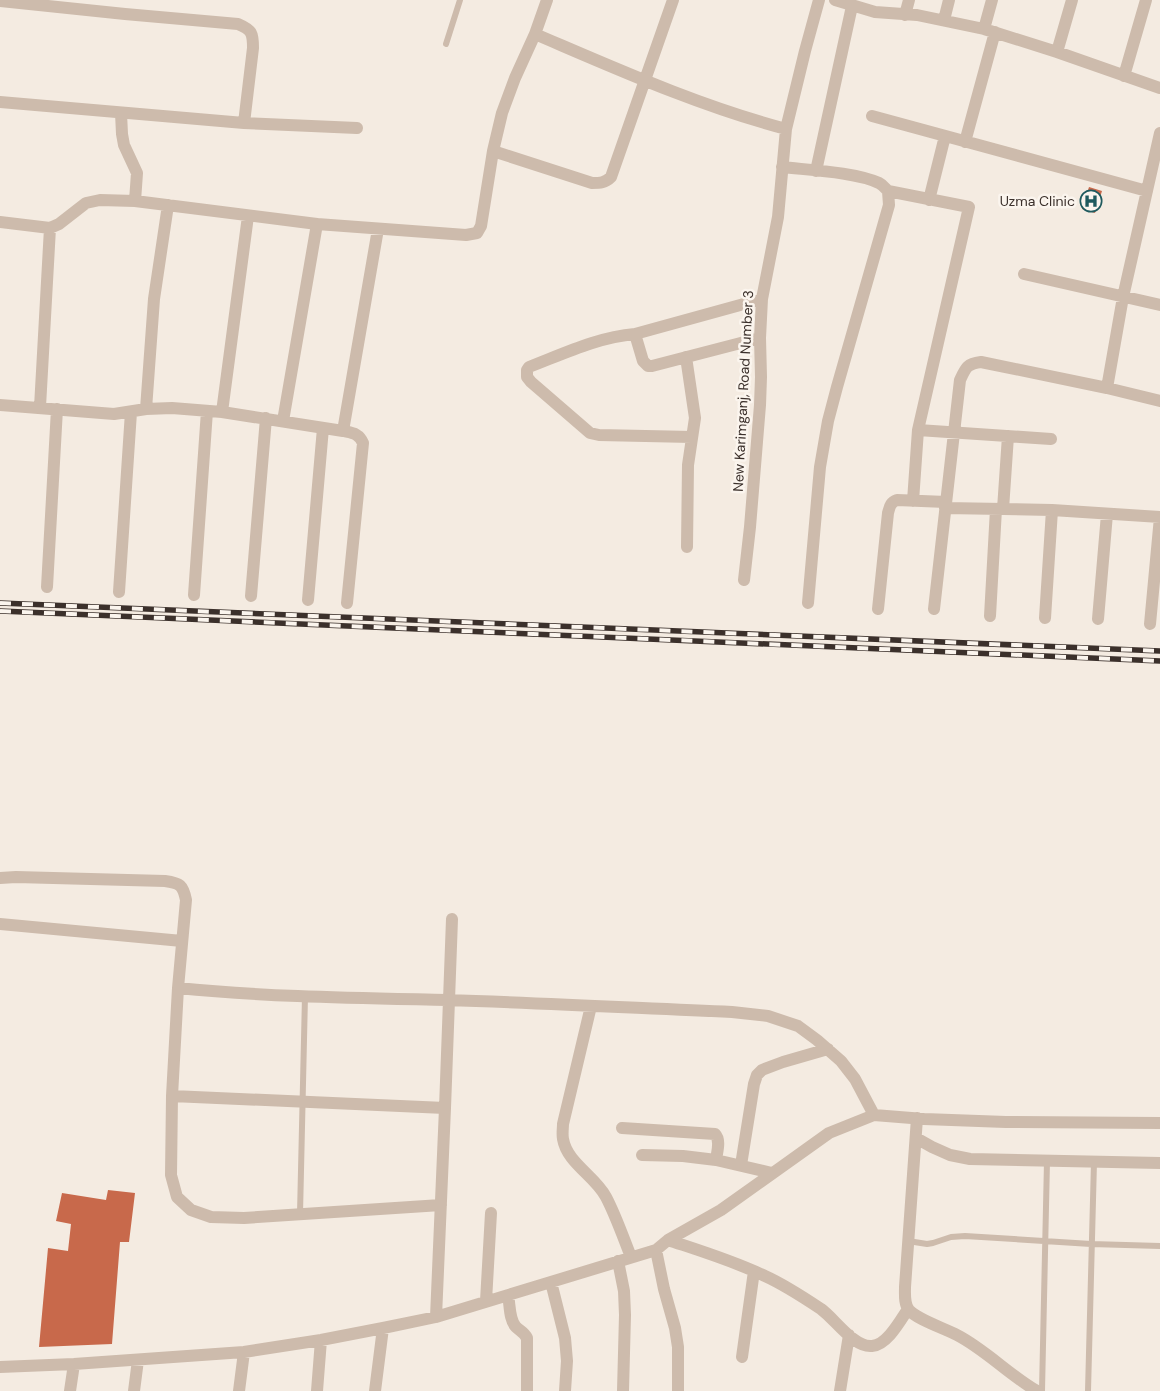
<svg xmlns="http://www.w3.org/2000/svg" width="1160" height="1391" font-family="'DM Sans',sans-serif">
  <rect width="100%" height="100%" fill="#f4ebe1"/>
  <path fill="#c8694b" d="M1089 187 1102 191 1095 213 1082 209Z
    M108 1190 135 1193 129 1242H120L112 1344 39 1347 48 1248 68 1251 71 1224 56 1221 62 1193 106 1200Z"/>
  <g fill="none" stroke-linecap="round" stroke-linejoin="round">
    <path stroke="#cdbbac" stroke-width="6" d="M446 44 460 0
      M300 1214 305 996
      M908 1241 927 1244 933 1243 951 1237 965 1236 1091 1244 1160 1246
      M1042 1391 1047 1161
      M1088 1391 1094 1162"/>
    <path stroke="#cdbbac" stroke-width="12" d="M835 0 875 12 917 15 984 29 1057 52 1160 88
      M0 1 125 14 238 24C252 30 253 33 253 48L244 123
      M905 15 909 0
      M944 20 949 0
      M984 29 992 0
      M535 34C617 69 699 106 786 129
      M1057 52 1072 0
      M1124 76 1146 0
      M0 102 244 123 357 128
      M121 113 122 134 124 145 137 173 135 201
      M872 116 1147 191
      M965 142 995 32
      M493 151 592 183C600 183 605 183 611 177L673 0
      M782 167C808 170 856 172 879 183 883 185 885 188 888 191L889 205 837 387 828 421 820 467 808 603
      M816 171 852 6
      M888 191 969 207 918 430 913 501
      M929 200 945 136
      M0 222 50 228 59 224 86 203 100 200 135 201 317 224 466 235 477 233 481 226 493 151 502 113 515 78 535 34 547 0
      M1024 274 1160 305
      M635 334 643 361 648 366H652L760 338
      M686 357 695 418 688 465 687 547
      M1107 388 1123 297 1160 133
      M0 405 114 414 146 409 172 408 222 412 343 431
      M40 407 50 228
      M146 409 154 299 168 205
      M222 412 248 216
      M283 421 317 224
      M918 430 1051 439
      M692 437 599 435 590 433 531 382 527 377V370L529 367C563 354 598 337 635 334L762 299
      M945 508 1052 510 1160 517
      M1003 509 1008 436
      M744 580 750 527 760 405 761 377 760 338 762 299 778 217 786 129 805 51 819 0
      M47 587 57 409
      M119 592 131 412
      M194 595 207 411
      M251 596 266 418
      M308 600 323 428
      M347 603 363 443C359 433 352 433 343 431L378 229
      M878 609 888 513C890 506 890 503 897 500L946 502
      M934 609 960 380C966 367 967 364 981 362L1107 388 1160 401
      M990 616 996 509
      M1045 618 1052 510
      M1098 619 1107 514
      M1150 624 1160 517
      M0 878 16 877 165 881C180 883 183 885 186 900L178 988 172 1096 171 1175 177 1197 191 1210 211 1217 244 1218 441 1205
      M0 924 182 941
      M178 988C268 997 358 998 447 1000 542 1003 637 1008 732 1012L768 1016 798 1026 817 1040 841 1061 855 1079 874 1115
      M591 1006 563 1124C563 1128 562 1134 563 1139 567 1163 595 1176 606 1197 616 1216 623 1237 631 1257
      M172 1096 445 1108
      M917 1118 905 1287C905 1294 904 1304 909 1310 916 1319 946 1329 957 1335 986 1350 1009 1375 1037 1391
      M622 1128 715 1134C721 1140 717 1152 716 1160
      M916 1138 932 1147 950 1155 970 1159 1160 1163
      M642 1155 683 1156 716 1160 772 1173
      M741 1165 754 1084 757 1075 762 1070 783 1062 828 1049
      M668 1240C701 1251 734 1261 765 1276 785 1285 803 1297 821 1309 835 1319 854 1348 872 1346 887 1345 900 1321 908 1309
      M656 1250 664 1289 675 1328 678 1347V1391
      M618 1261 624 1291 625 1315 623 1391
      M551 1282 565 1338 567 1361 565 1391
      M508 1295C510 1304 509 1320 516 1327 520 1331 524 1332 527 1338V1391
      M486 1301 491 1213
      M436 1317 445 1108 452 919
      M742 1357 754 1271
      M0 1367 74 1364 244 1352 321 1340 383 1328 436 1317 656 1250 668 1240 721 1210 829 1133 874 1115 924 1119 1006 1122 1160 1123
      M70 1391 74 1364
      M134 1391 138 1360
      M239 1391 244 1352
      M317 1391 321 1340
      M375 1391 383 1328
      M840 1391 849 1335"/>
    <g stroke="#3b302b" stroke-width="5.5">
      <path id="rail" d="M0 603 1160 651
        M0 611 1160 661"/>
    </g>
    <use href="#rail" stroke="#fbf5ee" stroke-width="4" stroke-dasharray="11" stroke-linecap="butt"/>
  </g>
  <defs>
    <g id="hospital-ring" transform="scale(1.125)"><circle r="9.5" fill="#fbf5ee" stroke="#1f5a5e" stroke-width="1.5"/><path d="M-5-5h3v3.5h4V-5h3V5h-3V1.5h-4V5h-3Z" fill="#1f5a5e"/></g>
  </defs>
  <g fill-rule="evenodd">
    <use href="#hospital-ring" x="1091" y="201"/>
  </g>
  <g text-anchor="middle" stroke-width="5" stroke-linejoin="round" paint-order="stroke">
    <g font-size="14" fill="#3b302b" stroke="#fbf5ee" text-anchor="end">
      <text x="1075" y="206">Uzma Clinic</text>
    </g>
    <g font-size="14" fill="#3b302b" stroke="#fbf5ee">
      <text transform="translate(743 391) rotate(-87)" y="5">New Karimganj, Road Number 3</text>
    </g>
  </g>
</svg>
